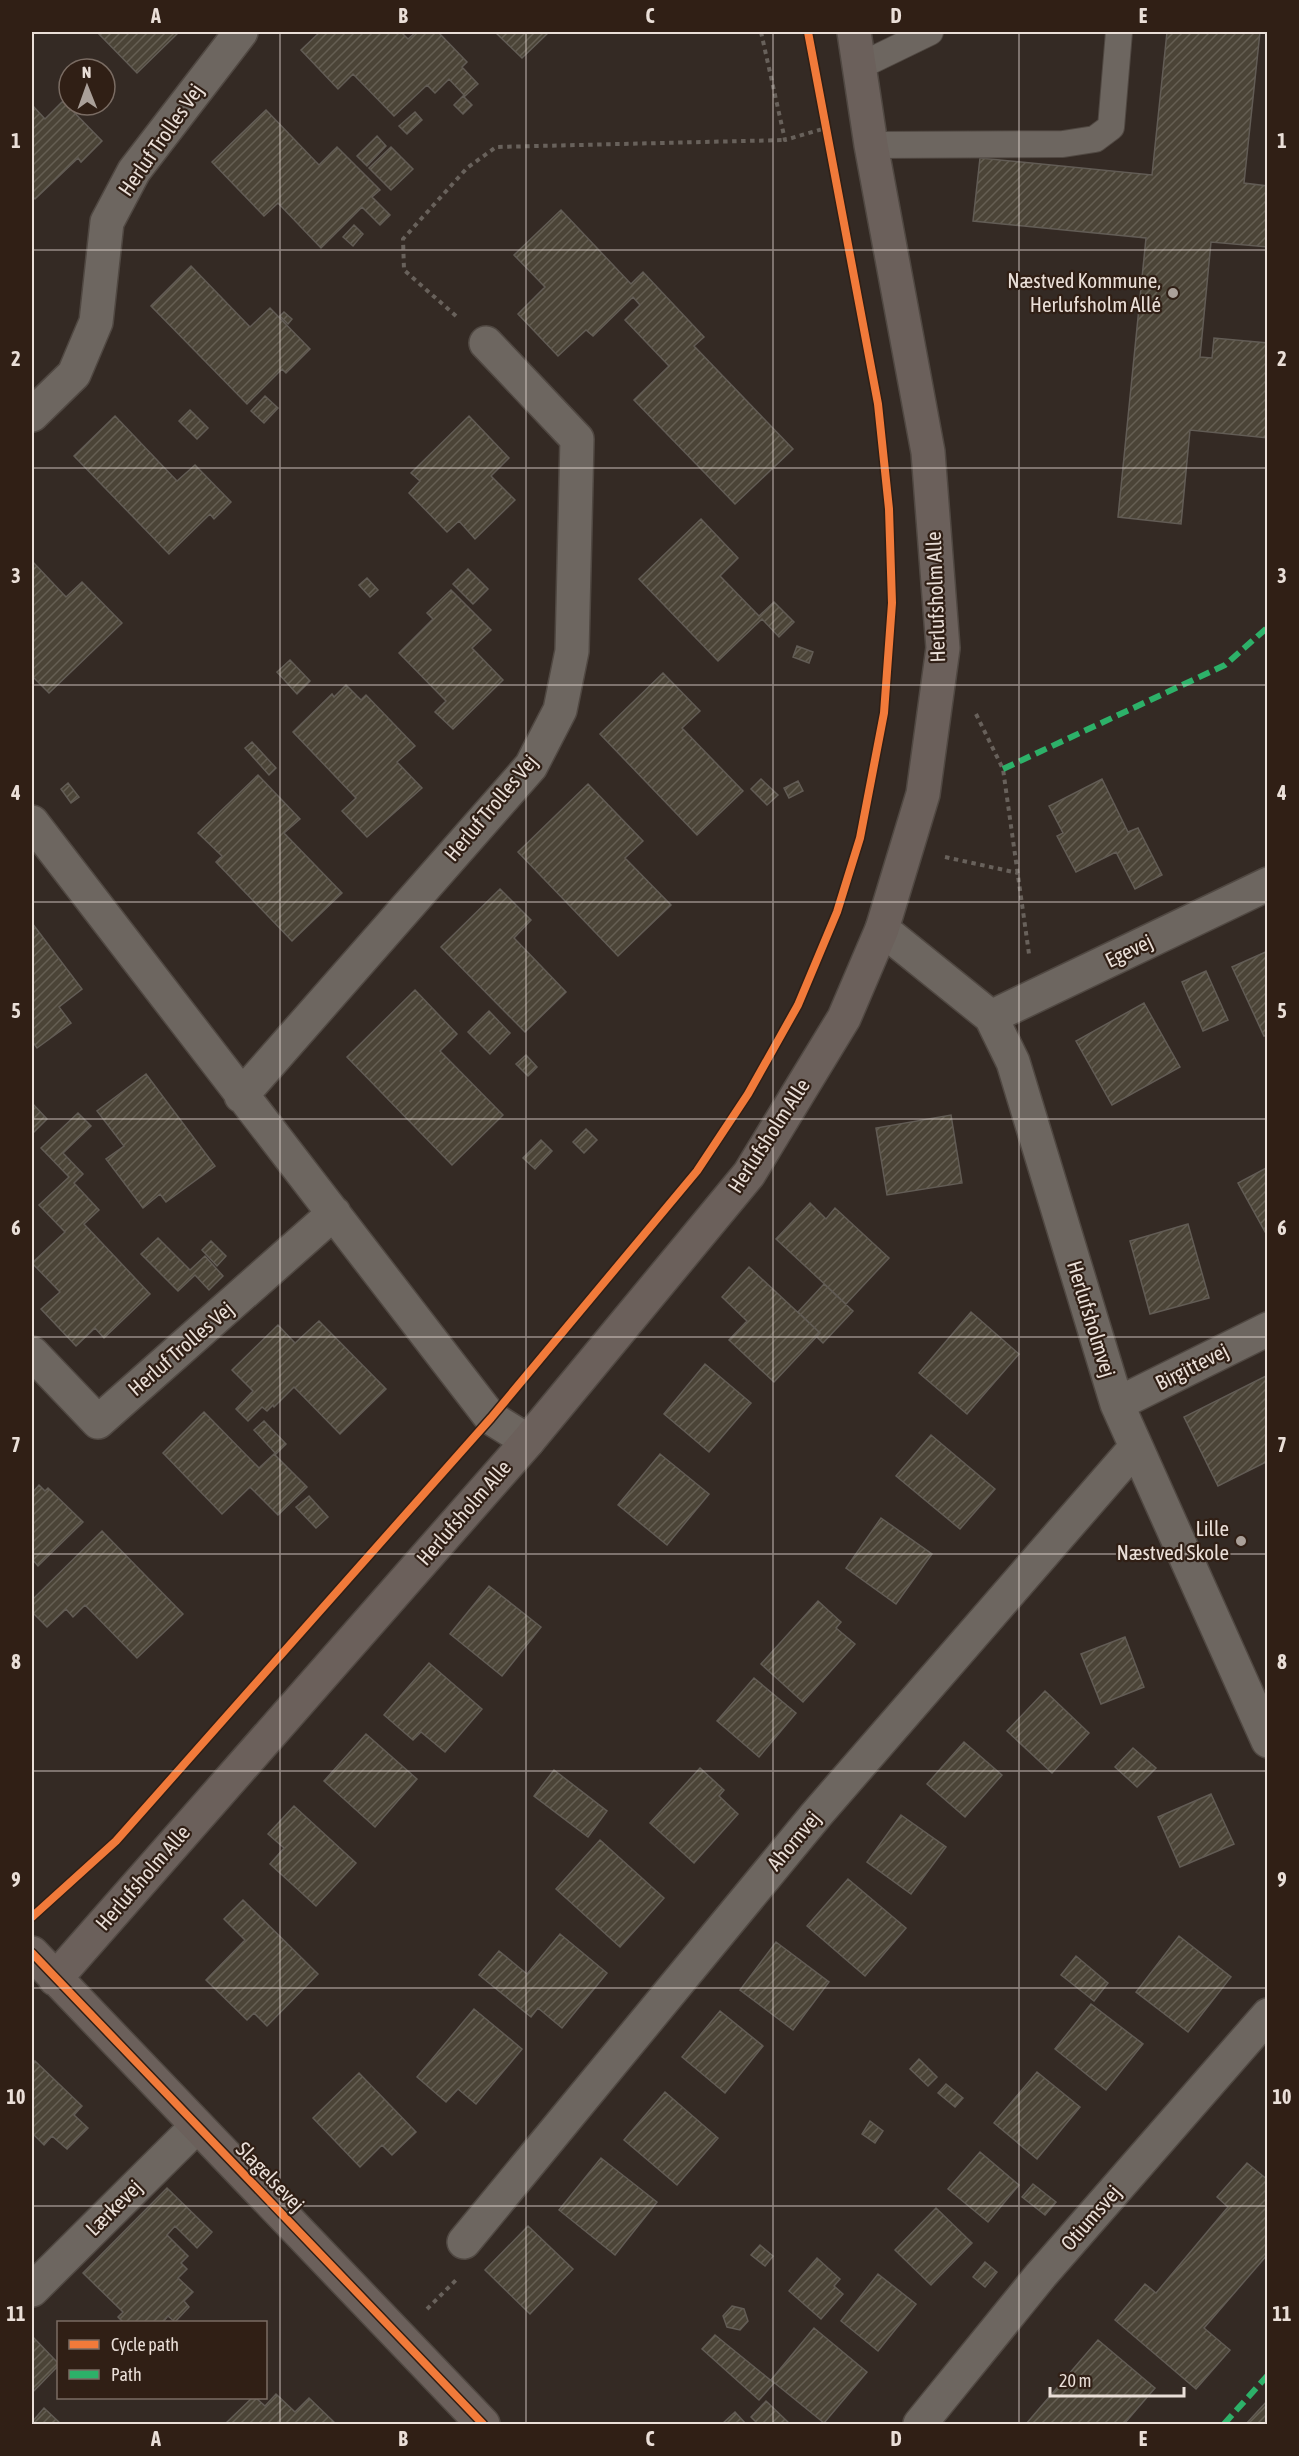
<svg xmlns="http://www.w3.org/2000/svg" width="1299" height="2456" font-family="'Asap Condensed',sans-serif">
  <defs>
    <pattern id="building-hatch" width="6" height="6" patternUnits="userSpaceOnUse" patternTransform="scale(1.5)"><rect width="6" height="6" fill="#4b4437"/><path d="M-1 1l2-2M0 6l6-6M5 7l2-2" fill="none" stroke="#655f53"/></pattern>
  </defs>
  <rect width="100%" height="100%" fill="#342a24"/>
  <path fill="url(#building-hatch)" stroke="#625c55" stroke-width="1.5" d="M97 32H179L137 73Z
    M320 32H401L408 39 416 32H438L467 62 462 67 478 84 465 96 449 79 435 93 427 85 394 116 353 74 338 89 301 50Z
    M495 32H549L522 58Z
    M1167 32H1260L1244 183 1268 186V247L1211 242 1200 357 1212 358 1214 338 1268 343V438L1190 430 1181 524 1118 517 1146 238 973 221 980 158 1152 175Z
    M463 96 472 105 463 114 454 105Z
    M63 101 102 141 81 162 78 158 35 199 32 196V105L45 119Z
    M266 110 319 165 337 147 380 190 372 197 390 215 380 225 362 207 321 248 278 203 264 216 212 162Z
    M415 112 422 120 407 134 399 126Z
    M377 136 386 146 367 166 357 156Z
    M391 147 413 169 391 190 369 168Z
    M561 210 631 284 643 272 704 337 694 346 793 449 735 504 634 400 669 366 625 320 640 305 633 297 593 336 586 330 558 356 518 314 545 287 514 255Z
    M354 225 363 234 353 246 343 237Z
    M191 266 250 327 270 308 310 349 286 373 282 369 247 404 151 306Z
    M284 312 292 319 288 324 280 316Z
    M265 396 278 408 264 423 251 411Z
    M190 410 208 428 197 439 179 421Z
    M115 416 177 481 195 465 231 502 214 519 210 514 169 554 74 456Z
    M469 416 509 458 491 476 515 500 475 539 459 521 447 532 409 493 420 481 411 473Z
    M701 519 738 558 720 576 759 616 774 602 794 622 779 637 762 619 718 661 639 579Z
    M32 561 66 597 82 582 122 623 49 693 32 676Z
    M468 569 488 589 473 604 453 584Z
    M367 578 378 590 370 597 359 585Z
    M451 590 491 630 472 648 503 680 453 729 435 712 446 701 399 653 433 619 427 613Z
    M797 646 813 652 809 663 793 657Z
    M290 660 310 681 297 694 277 672Z
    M663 673 700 711 682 728 743 791 697 835 600 734Z
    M346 685 361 700 366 695 415 746 397 762 422 788 367 837 342 811 356 798 293 732 332 694 334 697Z
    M252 742 276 768 269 775 245 748Z
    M258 775 300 819 284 833 342 893 292 941 216 862 222 856 198 833Z
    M761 779 778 795 767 805 751 789Z
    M1102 779 1128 832 1138 828 1162 875 1135 889 1116 852 1076 872 1057 836 1063 833 1049 806Z
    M798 781 803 791 789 798 784 788Z
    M68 783 79 797 71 803 61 789Z
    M588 784 643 841 625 858 671 905 618 956 518 852Z
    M500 889 531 920 514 938 566 992 525 1032 441 947Z
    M32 923 82 989 59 1007 71 1023 37 1048 32 1041Z
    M1268 951V1035L1264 1036 1232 967Z
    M1206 971 1228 1020 1203 1031 1182 982Z
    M415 990 457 1034 440 1051 503 1115 452 1165 347 1057Z
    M1144 1003 1180 1067 1112 1105 1076 1041Z
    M489 1011 510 1033 490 1054 468 1032Z
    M526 1055 537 1067 528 1076 516 1064Z
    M146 1074 215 1166 166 1202 160 1194 143 1208 106 1159 124 1146 97 1111Z
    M32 1103 47 1119 32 1134Z
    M78 1113 91 1126 63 1153 83 1174 74 1183 99 1210 84 1224 150 1294 104 1338 95 1328 76 1346 41 1309 60 1292 32 1263 65 1232 39 1205 69 1177 41 1148Z
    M951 1115 962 1183 887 1195 876 1128Z
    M586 1129 597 1140 584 1153 573 1142Z
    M541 1140 552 1151 535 1169 523 1158Z
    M1268 1167V1237L1238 1183Z
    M810 1203 826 1219 835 1208 889 1258 846 1304 776 1239Z
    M1188 1224 1209 1298 1150 1314 1130 1241Z
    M158 1238 190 1270 205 1256 223 1276 209 1290 195 1275 178 1291 141 1254Z
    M211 1241 226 1256 217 1266 202 1250Z
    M749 1267 820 1333 774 1382 729 1340 747 1321 722 1297Z
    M824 1284 853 1311 823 1343 816 1336 820 1333 798 1312Z
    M971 1312 1019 1354 967 1414 919 1373Z
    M319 1321 386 1389 340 1434 294 1387 274 1407 273 1405 267 1411 262 1407 248 1421 236 1409 253 1391 232 1370 278 1325 295 1343Z
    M705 1364 751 1403 709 1452 664 1414Z
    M1268 1375V1461L1218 1486 1184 1417Z
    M204 1412 259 1468 274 1454 307 1487 278 1515 250 1487 222 1514 163 1453Z
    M264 1421 286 1444 276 1454 254 1430Z
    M931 1435 995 1489 960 1529 896 1476Z
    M660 1454 709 1494 667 1545 618 1505Z
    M39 1485 45 1491 48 1488 83 1522 38 1566 32 1559V1493Z
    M309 1496 328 1517 316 1528 296 1507Z
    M881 1518 932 1554 896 1604 846 1568Z
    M102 1531 183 1614 137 1658 85 1605 73 1617 66 1609 47 1627 32 1612V1600Z
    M489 1586 541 1627 502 1676 450 1634Z
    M818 1601 841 1622 836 1628 855 1644 803 1702 761 1664Z
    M1125 1637 1144 1687 1101 1704 1081 1654Z
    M429 1663 482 1709 445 1752 421 1732 413 1740 384 1715Z
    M754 1678 796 1713 759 1757 717 1721Z
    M1045 1691 1089 1733 1052 1773 1007 1731Z
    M366 1734 417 1779 375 1827 324 1781Z
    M964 1742 1002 1775 965 1817 927 1784Z
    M1133 1748 1156 1768 1137 1787 1115 1767Z
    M700 1768 724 1790 719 1796 738 1814 694 1863 650 1823Z
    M554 1770 607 1811 588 1837 534 1796Z
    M1211 1794 1234 1844 1180 1867 1158 1817Z
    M294 1806 356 1863 316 1906 270 1864 284 1848 268 1834Z
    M901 1815 946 1847 911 1894 867 1862Z
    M600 1840 664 1898 620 1947 556 1889Z
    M848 1879 906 1928 865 1976 807 1926Z
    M243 1900 318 1974 267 2026 254 2013 247 2020 206 1980 245 1940 224 1919Z
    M560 1934 607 1973 562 2028 538 2008 531 2017 479 1975 499 1951 527 1974Z
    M1179 1936 1231 1977 1188 2032 1136 1992Z
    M776 1942 829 1982 793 2030 740 1990Z
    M1076 1956 1108 1983 1094 2001 1061 1975Z
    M1091 2004 1143 2044 1106 2090 1055 2049Z
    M474 2009 522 2049 476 2104 458 2089 446 2102 417 2077Z
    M720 2011 763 2046 725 2093 682 2057Z
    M919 2059 937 2077 928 2086 910 2069Z
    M35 2061 82 2106 74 2115 88 2128 67 2149 52 2136 44 2145 32 2133V2065Z
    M1037 2072 1080 2107 1037 2159 994 2123Z
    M359 2073 416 2132 392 2155 382 2145 360 2167 313 2118Z
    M946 2084 963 2098 955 2107 938 2093Z
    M665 2092 718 2138 677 2185 624 2140Z
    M870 2121 883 2131 875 2143 862 2134Z
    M980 2152 1019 2185 988 2222 948 2189Z
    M601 2158 657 2202 615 2255 559 2210Z
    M1247 2163 1268 2180V2254L1204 2328 1230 2350 1196 2389 1115 2320 1145 2284 1156 2293 1228 2207 1217 2197Z
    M1033 2184 1056 2202 1045 2215 1022 2197Z
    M167 2188 212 2232 197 2248 175 2226 167 2235 188 2256 181 2263 187 2269 178 2278 193 2292 184 2301 189 2307 175 2322 168 2316 163 2322H123L118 2317 123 2312 83 2273Z
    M936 2208 972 2243 931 2285 895 2250Z
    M528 2226 573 2269 530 2314 485 2270Z
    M760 2245 773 2256 765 2266 751 2255Z
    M817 2258 840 2279 834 2286 843 2294 821 2319 789 2291Z
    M985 2262 997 2272 985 2287 973 2277Z
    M878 2274 916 2304 878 2351 841 2321Z
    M732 2306 744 2309 748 2321 740 2330 727 2327 723 2316Z
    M814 2328 867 2372 824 2423 771 2380Z
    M715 2335 774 2383 759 2400 702 2349Z
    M32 2336 58 2363V2366L32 2393Z
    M1098 2340 1155 2388 1124 2424H1026Z
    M276 2394 295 2412 309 2398 336 2424H225L252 2398H256L265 2406Z
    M1268 2400V2424H1246Z
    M766 2401 790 2424H758L751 2417Z
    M44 2408 61 2424H32V2422Z
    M735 2412 746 2424H722Z"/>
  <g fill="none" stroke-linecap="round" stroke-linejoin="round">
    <g stroke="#504842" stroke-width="28">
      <path id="lane" d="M860 66 930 32
        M871 145 1063 144 1095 139 1111 127 1119 32"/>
    </g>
    <g stroke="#504842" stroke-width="36">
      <path id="street" d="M32 415 74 374 96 322 107 222 134 171 241 32
        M32 822 491 1418 528 1441
        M882 929 991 1017 1013 1062 1117 1404 1268 1741
        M991 1017 1268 884
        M241 1096 531 766 560 710 572 651 577 439 486 343
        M32 1353 98 1422 334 1213
        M1117 1404 1268 1329
        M464 2242 816 1815 1135 1448
        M32 2290 196 2127
        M920 2424 1041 2275 1268 2015"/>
    </g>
    <g stroke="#504842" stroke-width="36">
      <path id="secondary" d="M32 1953 483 2424
        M55 1979 528 1441 749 1174 844 1018 882 929 923 794 943 648 928 452 871 145 854 32"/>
    </g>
    <path stroke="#68615b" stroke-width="4" stroke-dasharray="4.5 4.5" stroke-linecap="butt" d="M761 32 785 140 826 128
      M456 316 404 270 403 239 467 168 496 147 785 140
      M976 714 1003 769 1029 954
      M945 857 1018 873
      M427 2309 456 2280"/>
    <use href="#lane" stroke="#6d6660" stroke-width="26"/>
    <use href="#street" stroke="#6d6660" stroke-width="33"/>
    <use href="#secondary" stroke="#6b605b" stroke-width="33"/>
    <path stroke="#2db169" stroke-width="6" stroke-dasharray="12 6" stroke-linecap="butt" d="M1003 769 1225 665 1268 627
      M1224 2424 1268 2375"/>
    <g stroke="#301f15" stroke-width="11">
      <path id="cycleway" d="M32 1917 116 1841 491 1418 697 1171 748 1094 798 1005 837 912 860 838 884 713 892 603 889 509 878 404 808 32
        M32 1953 483 2424"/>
    </g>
    <use href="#cycleway" stroke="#f17a3a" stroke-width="8"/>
  </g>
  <path fill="none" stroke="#eadfd8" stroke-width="1.5" stroke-opacity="0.55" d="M280 32V2424M526 32V2424M773 32V2424M1019 32V2424M32 250H1268M32 468H1268M32 685H1268M32 902H1268M32 1119H1268M32 1337H1268M32 1554H1268M32 1771H1268M32 1988H1268M32 2206H1268"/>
  <g fill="#aaa099" stroke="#301f15" stroke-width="2">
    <circle cx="1173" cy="293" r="6"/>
    <circle cx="1241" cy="1541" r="6"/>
  </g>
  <g text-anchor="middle" stroke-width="4.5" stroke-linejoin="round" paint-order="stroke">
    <g font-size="21" fill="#eadfd8" stroke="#301f15">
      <text transform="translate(161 140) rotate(-55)" y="7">Herluf Trolles Vej</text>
      <text transform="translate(936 597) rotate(-92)" y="7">Herlufsholm Alle</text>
      <text transform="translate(491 808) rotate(-50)" y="7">Herluf Trolles Vej</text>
      <text transform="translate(1129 951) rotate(-26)" y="7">Egevej</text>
      <text transform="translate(769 1136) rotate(-57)" y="7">Herlufsholm Alle</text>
      <text transform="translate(1091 1319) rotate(73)" y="7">Herlufsholmvej</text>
      <text transform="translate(181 1349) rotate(-41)" y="7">Herluf Trolles Vej</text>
      <text transform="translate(1192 1367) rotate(-27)" y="7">Birgittevej</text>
      <text transform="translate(464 1513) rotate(-49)" y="7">Herlufsholm Alle</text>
      <text transform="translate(794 1841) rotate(-50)" y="7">Ahornvej</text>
      <text transform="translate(143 1878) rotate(-49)" y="7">Herlufsholm Alle</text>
      <text transform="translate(270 2177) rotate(46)" y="7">Slagelsevej</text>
      <text transform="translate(114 2208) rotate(-45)" y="7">Lærkevej</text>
      <text transform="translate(1091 2218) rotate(-49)" y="7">Otiumsvej</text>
    </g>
    <g font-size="21" fill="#eadfd8" stroke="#301f15" text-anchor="end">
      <text x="1161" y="288">Næstved Kommune,<tspan x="1161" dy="24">Herlufsholm Allé</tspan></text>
      <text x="1229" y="1536">Lille<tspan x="1229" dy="24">Næstved Skole</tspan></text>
    </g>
  </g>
  <rect width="1299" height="2456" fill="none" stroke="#301f15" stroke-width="66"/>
  <rect x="57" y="2321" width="210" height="78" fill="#301f15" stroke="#7a6c63" stroke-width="1.5"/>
  <rect x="69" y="2340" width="30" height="9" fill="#f17a3a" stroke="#7a6c63" stroke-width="1.5"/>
  <text x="111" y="2351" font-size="18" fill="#eadfd8">Cycle path</text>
  <rect x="69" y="2370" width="30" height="9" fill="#2db169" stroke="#7a6c63" stroke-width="1.5"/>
  <text x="111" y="2381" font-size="18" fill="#eadfd8">Path</text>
  <g transform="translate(87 87) rotate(359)"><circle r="28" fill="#301f15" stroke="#7a6c63" stroke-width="1.5"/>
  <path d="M0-4.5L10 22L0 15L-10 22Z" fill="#aaa099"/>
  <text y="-9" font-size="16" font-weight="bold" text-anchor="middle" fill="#eadfd8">N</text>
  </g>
  <path d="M1050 2387v9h134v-9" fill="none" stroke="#eadfd8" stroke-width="3"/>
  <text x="1059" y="2387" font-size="18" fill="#eadfd8" stroke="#301f15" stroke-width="4.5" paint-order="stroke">20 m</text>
  <rect x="33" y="33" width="1233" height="2390" fill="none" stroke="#eadfd8" stroke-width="2"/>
  <g font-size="20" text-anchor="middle" font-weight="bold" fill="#eadfd8">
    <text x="156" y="23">A</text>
    <text x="403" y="23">B</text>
    <text x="650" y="23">C</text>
    <text x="896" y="23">D</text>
    <text x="1143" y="23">E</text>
    <text x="16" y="148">1</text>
    <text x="1282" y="148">1</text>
    <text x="16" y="366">2</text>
    <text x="1282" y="366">2</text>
    <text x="16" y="583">3</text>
    <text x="1282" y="583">3</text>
    <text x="16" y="800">4</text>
    <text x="1282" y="800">4</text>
    <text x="16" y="1018">5</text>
    <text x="1282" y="1018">5</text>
    <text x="16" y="1235">6</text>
    <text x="1282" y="1235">6</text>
    <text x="16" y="1452">7</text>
    <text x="1282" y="1452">7</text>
    <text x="16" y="1669">8</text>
    <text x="1282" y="1669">8</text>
    <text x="16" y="1887">9</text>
    <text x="1282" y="1887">9</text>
    <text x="16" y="2104">10</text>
    <text x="1282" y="2104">10</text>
    <text x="16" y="2321">11</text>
    <text x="1282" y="2321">11</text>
    <text x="156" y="2446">A</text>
    <text x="403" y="2446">B</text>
    <text x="650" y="2446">C</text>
    <text x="896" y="2446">D</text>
    <text x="1143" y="2446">E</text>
  </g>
</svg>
